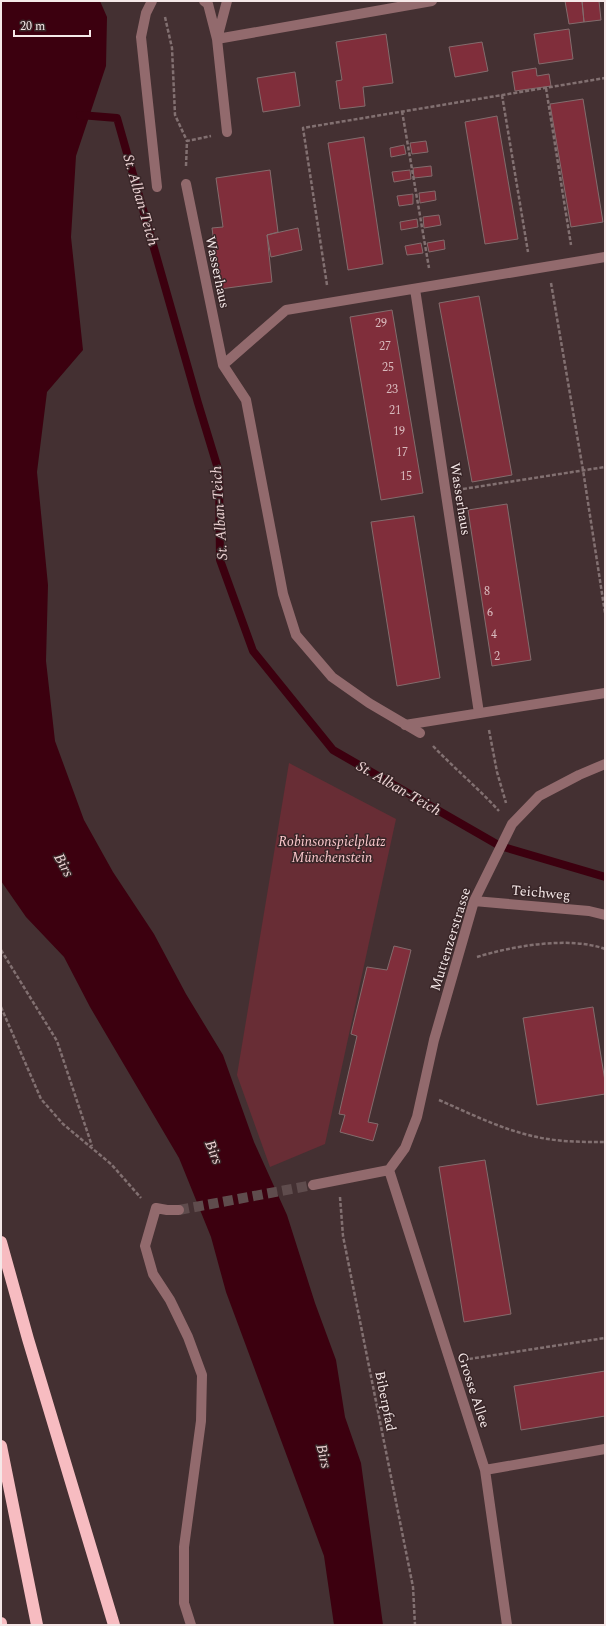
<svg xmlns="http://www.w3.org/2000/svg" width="606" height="1626" font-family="Spectral,serif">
  <rect width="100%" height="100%" fill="#443032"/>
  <path fill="#682d35" d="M289 763 396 819 325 1144 270 1167 237 1075Z"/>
  <path fill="#3c000f" d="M1 1H100L107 17 106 66 76 156 71 237 83 350 47 392 37 472 48 585 46 661 55 741 84 820 113 872 154 934 186 994 223 1055 254 1142 287 1215 315 1303 336 1360 345 1417 361 1463 383 1625H334L324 1556 226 1292 211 1237 179 1158 90 1007 64 957 26 917 1 881Z"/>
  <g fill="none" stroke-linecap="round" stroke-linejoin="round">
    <path stroke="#3c000f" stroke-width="8" d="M80 115 117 118 198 403 219 472 220 560 253 651 333 750 500 846 605 877"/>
  </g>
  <path fill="#802e3b" stroke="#836c6d" d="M565 1H582L584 22 569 24Z
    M582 1H599L601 20 584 22Z
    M569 29 573 59 539 64 534 34Z
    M386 34 393 83 363 87 365 106 340 109 336 81 342 80 336 42Z
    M482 42 488 71 455 77 449 47Z
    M536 68 537 76 549 74 551 86 515 91 512 72Z
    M295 72 300 106 263 112 257 78Z
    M583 99 603 222 571 227 550 104Z
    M497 116 518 239 485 244 465 122Z
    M364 137 383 264 348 270 328 143Z
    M426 141 428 152 412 154 410 143Z
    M404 145 406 154 391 157 390 148Z
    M431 166 432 176 414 178 413 168Z
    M270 170 278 232 267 235 272 282 220 289 212 228 223 227 216 178Z
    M410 170 411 179 394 182 392 172Z
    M435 191 436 200 420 203 419 193Z
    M413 194V204L399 206 397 196Z
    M439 215 441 225 424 228 423 217Z
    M417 219 418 227 401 230 400 222Z
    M298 228 302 250 271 257 267 235Z
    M444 240 445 249 429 252 427 243Z
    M421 243 423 253 407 255 405 246Z
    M479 296 512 475 472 482 439 303Z
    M392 310 423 493 381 500 350 317Z
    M507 504 531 660 492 666 468 510Z
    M414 516 440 678 397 686 371 522Z
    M394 946 411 950 368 1122 378 1124 373 1141 340 1132 345 1115 339 1114 357 1036 351 1034 367 967 387 970Z
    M593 1007 605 1081V1094L537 1105 523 1018Z
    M485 1160 511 1314 464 1322 439 1167Z
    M605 1371V1416L521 1430 514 1386Z"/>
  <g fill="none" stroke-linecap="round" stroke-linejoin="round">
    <path stroke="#5f4c4d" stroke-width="10" stroke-dasharray="10 5" stroke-linecap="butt" d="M179 1210 313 1185"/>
    <path stroke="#827071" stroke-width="2.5" stroke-dasharray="4 2" stroke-linecap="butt" d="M165 17 172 48 175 115 187 141
      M546 88 571 245
      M502 95 528 252
      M402 111 429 268
      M186 166 187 141 211 136
      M551 283 583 470 605 613
      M327 285 303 128 605 78
      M463 489 605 467
      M489 730 497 772 506 803
      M433 746C454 768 478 788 499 811
      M1 950 57 1041 92 1146
      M477 957C512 946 570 936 605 949
      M1 1007 41 1099 63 1124 111 1164 141 1198
      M439 1100C471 1114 503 1130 537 1137 559 1142 583 1142 605 1142
      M340 1197 343 1236 413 1587 415 1625
      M469 1359 605 1338"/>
    <path stroke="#926a6d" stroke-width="10" d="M152 1 146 13 141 37 157 187
      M204 1 208 4 217 39 432 1
      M227 132 217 39 227 1
      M186 184 223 365 246 400 283 594 296 635 332 677 369 703 420 733
      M415 289 479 713
      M223 365 286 310 605 257
      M405 725 605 693
      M474 901 589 911 605 915
      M389 1170 405 1148 417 1117 434 1040 474 901 512 824 539 796 579 775 605 764
      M389 1170 485 1470 507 1625
      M313 1185 389 1170
      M179 1210H167L156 1208 145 1246 153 1274 170 1300 188 1337 202 1375 201 1421 184 1547V1603L191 1625
      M485 1470 605 1449"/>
    <path stroke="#f7bcc1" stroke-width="12" d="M1 1242 28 1339 114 1625
      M1 1446 37 1625
      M1 1623V1625"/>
  </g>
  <g text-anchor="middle" stroke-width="3" stroke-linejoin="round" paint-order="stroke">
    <g font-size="12" fill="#d8babd">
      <text x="381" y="327">29</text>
      <text x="385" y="350">27</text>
      <text x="388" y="371">25</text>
      <text x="392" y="393">23</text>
      <text x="395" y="414">21</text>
      <text x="399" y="435">19</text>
      <text x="402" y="456">17</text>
      <text x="406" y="480">15</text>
      <text x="487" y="595">8</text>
      <text x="490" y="616">6</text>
      <text x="494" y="638">4</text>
      <text x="497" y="660">2</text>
    </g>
    <g font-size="14" fill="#f5e8e8" stroke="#392628">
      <text transform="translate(218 272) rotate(78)" y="5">Wasserhaus</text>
      <text transform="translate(461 499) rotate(81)" y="5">Wasserhaus</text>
      <text transform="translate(541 892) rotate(5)" y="5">Teichweg</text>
      <text transform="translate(450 939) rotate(-73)" y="5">Muttenzerstrasse</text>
      <text transform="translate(474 1390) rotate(72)" y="5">Grosse Allee</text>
      <text transform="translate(386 1401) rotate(79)" y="5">Biberpfad</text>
    </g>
    <g font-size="14" font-style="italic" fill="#fac7cb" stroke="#392628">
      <text x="332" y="846">Robinsonspielplatz<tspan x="332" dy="16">Münchenstein</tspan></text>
    </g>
    <g font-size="15" font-style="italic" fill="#efd5d6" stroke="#392628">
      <text transform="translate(141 200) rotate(74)" y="5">St. Alban-Teich</text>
      <text transform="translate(219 513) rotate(-94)" y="5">St. Alban-Teich</text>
      <text transform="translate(399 788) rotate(30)" y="5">St. Alban-Teich</text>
      <text transform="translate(64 865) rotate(61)" y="5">Birs</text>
      <text transform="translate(214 1152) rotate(67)" y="5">Birs</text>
      <text transform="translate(324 1456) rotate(76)" y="5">Birs</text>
    </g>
  </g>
  <rect width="606" height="1626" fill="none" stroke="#f5e8e8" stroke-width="4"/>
  <path d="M14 30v6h76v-6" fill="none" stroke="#f5e8e8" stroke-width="2"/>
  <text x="20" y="30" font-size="12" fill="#f5e8e8" stroke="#392628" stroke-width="3" paint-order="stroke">20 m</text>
</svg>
